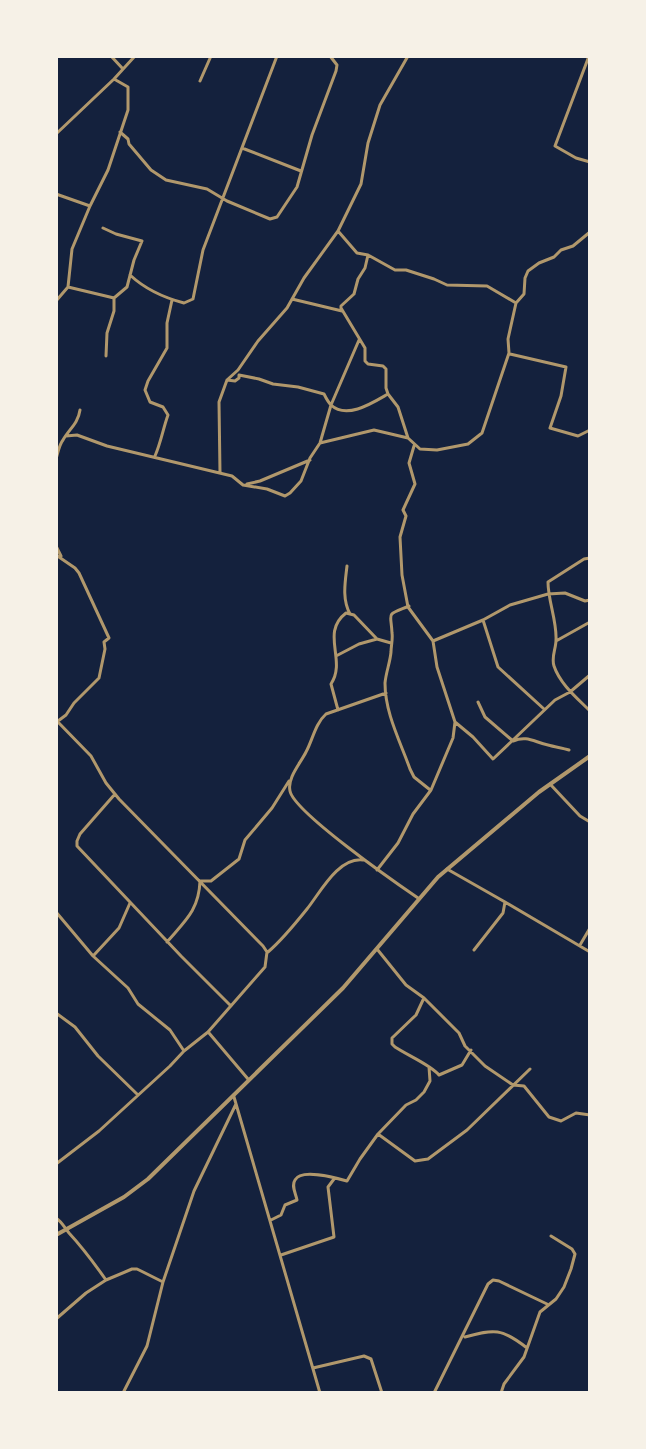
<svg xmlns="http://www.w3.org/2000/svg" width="646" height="1449" font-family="Montserrat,sans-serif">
  <rect width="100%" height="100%" fill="#14213d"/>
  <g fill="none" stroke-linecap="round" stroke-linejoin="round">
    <path stroke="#b1986c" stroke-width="3" d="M111 56 123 69
      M589 56 555 146 576 158 590 162
      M200 81 211 56
      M120 132 128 139 129 144 151 170 166 180 207 189 227 201 270 219 277 217 297 187 312 135 336 71 337 65 330 56
      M56 134 114 79 135 56
      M242 148 301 171
      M56 194 90 206
      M103 228 116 234 142 241 134 260 127 287 114 298
      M338 231 357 253 368 255 395 270H406L434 279 447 285 487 286 516 303 524 294 525 278 528 271 539 263 554 257 561 250 573 246 590 232
      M368 255 365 268 358 279 354 294 341 306V308L365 348V361L368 364 383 366 386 369V388L388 394 398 407 408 438 420 449 437 450 468 444 482 433 509 353 508 339 516 303
      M130 275C145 289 165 298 184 303L193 299 203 250 277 56
      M68 287 114 298
      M292 299 342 311
      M56 301 68 287 72 249 90 206 108 170 128 110V87L114 79
      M510 354 566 367 561 396 550 428 578 436 590 430
      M106 356 107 333 114 311V298
      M239 375 259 379 273 384 298 387 324 394C326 398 328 402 331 405 347 420 374 402 388 394
      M227 380 235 381 239 378V375
      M66 436 77 435 107 446 232 476 243 485 267 489 285 496 290 493 301 481 310 458 320 443 331 405 359 340
      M320 443 374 430 408 438
      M155 456C161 442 163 429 168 415L163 407 150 402 145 390 148 381 167 348V323L172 300
      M56 459C58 453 59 445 63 440 69 429 78 424 80 410
      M220 473 219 402 227 380 238 370 258 341 287 308 304 278 338 231 361 184 368 143 380 105 408 56
      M247 484 260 481 310 460
      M56 546 61 556
      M56 555 75 568 79 573 109 638 104 642 105 649 99 678 74 703 66 715 58 721
      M590 558 584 559 548 582C548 601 557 621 556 640 556 649 551 657 554 666 560 684 577 698 590 711
      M347 566C345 583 342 599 350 614L354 615 377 639 391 643
      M409 606C385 616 391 611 392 633 393 639 391 646 391 652 390 663 386 672 385 683 385 713 400 741 410 769L414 777 429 789
      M483 620 498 667 544 709
      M433 641 483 620 510 605 548 594 565 593 585 601 590 600
      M556 641 590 622
      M336 656 359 644 377 639
      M386 693 326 714C315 724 313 739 306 752 300 764 287 778 290 791 294 812 396 883 418 898
      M478 702 485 717 513 741C527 735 534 742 548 745 555 747 562 748 569 750
      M338 710 331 684C347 660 320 633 346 613L350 614
      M56 720 91 756 106 783 119 799 263 946 267 952 265 967 208 1032 184 1051 170 1066 99 1131 56 1164
      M455 722 473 737 493 759 555 700 570 692 590 675
      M550 784 580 816 590 822
      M115 794 80 834 77 841V846L181 956 231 1006
      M447 869 505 902 503 913 474 950
      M377 870 398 843 413 814 431 790 453 738 455 722 437 667 433 641 408 607 402 575 400 537 406 516 403 510 415 484 409 463 414 446
      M505 902 590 952
      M56 912 93 956 128 988 138 1004 170 1030 184 1051
      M167 942C185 921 199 910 200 881H211L239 859 245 840 272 808 289 781
      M580 945 590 928
      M377 949 406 985 424 998 459 1033 465 1046 485 1066 513 1085 524 1086 549 1117 561 1121 576 1113 590 1115
      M268 952C282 940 295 924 307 909 320 893 338 857 363 860
      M94 955 119 928 130 903
      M423 1000 416 1015 392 1038V1044L395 1047C407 1055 431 1065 439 1075L462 1065 471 1050
      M56 1013 75 1027 98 1056 138 1095
      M209 1033 248 1079
      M234 1097 320 1393
      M378 1134 415 1161 428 1159 467 1130 530 1069
      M56 1218C62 1222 64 1227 69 1233 82 1247 94 1263 106 1280
      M271 1220 281 1215 285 1205 297 1200C296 1194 291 1186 295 1180 301 1168 336 1178 347 1181L360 1159 378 1134 406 1105 416 1100 424 1092 430 1081 429 1067
      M281 1255 334 1237 328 1187 334 1179
      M56 1319 86 1293 106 1280 132 1269H137L163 1282
      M465 1337C494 1329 502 1328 527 1348
      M313 1368 364 1356 371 1359 382 1393
      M123 1393 147 1346 163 1282 194 1191 236 1104
      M434 1393 488 1284 493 1280 499 1281 547 1304
      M501 1393 504 1384 524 1357 540 1312 556 1299 564 1287 571 1269 575 1254 572 1249 551 1236"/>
    <path stroke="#b1986c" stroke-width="4" d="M56 1235 124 1197 148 1179 343 988 438 877 539 792 590 756"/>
  </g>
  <rect width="646" height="1449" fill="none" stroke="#f6f1e7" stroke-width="116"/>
</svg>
